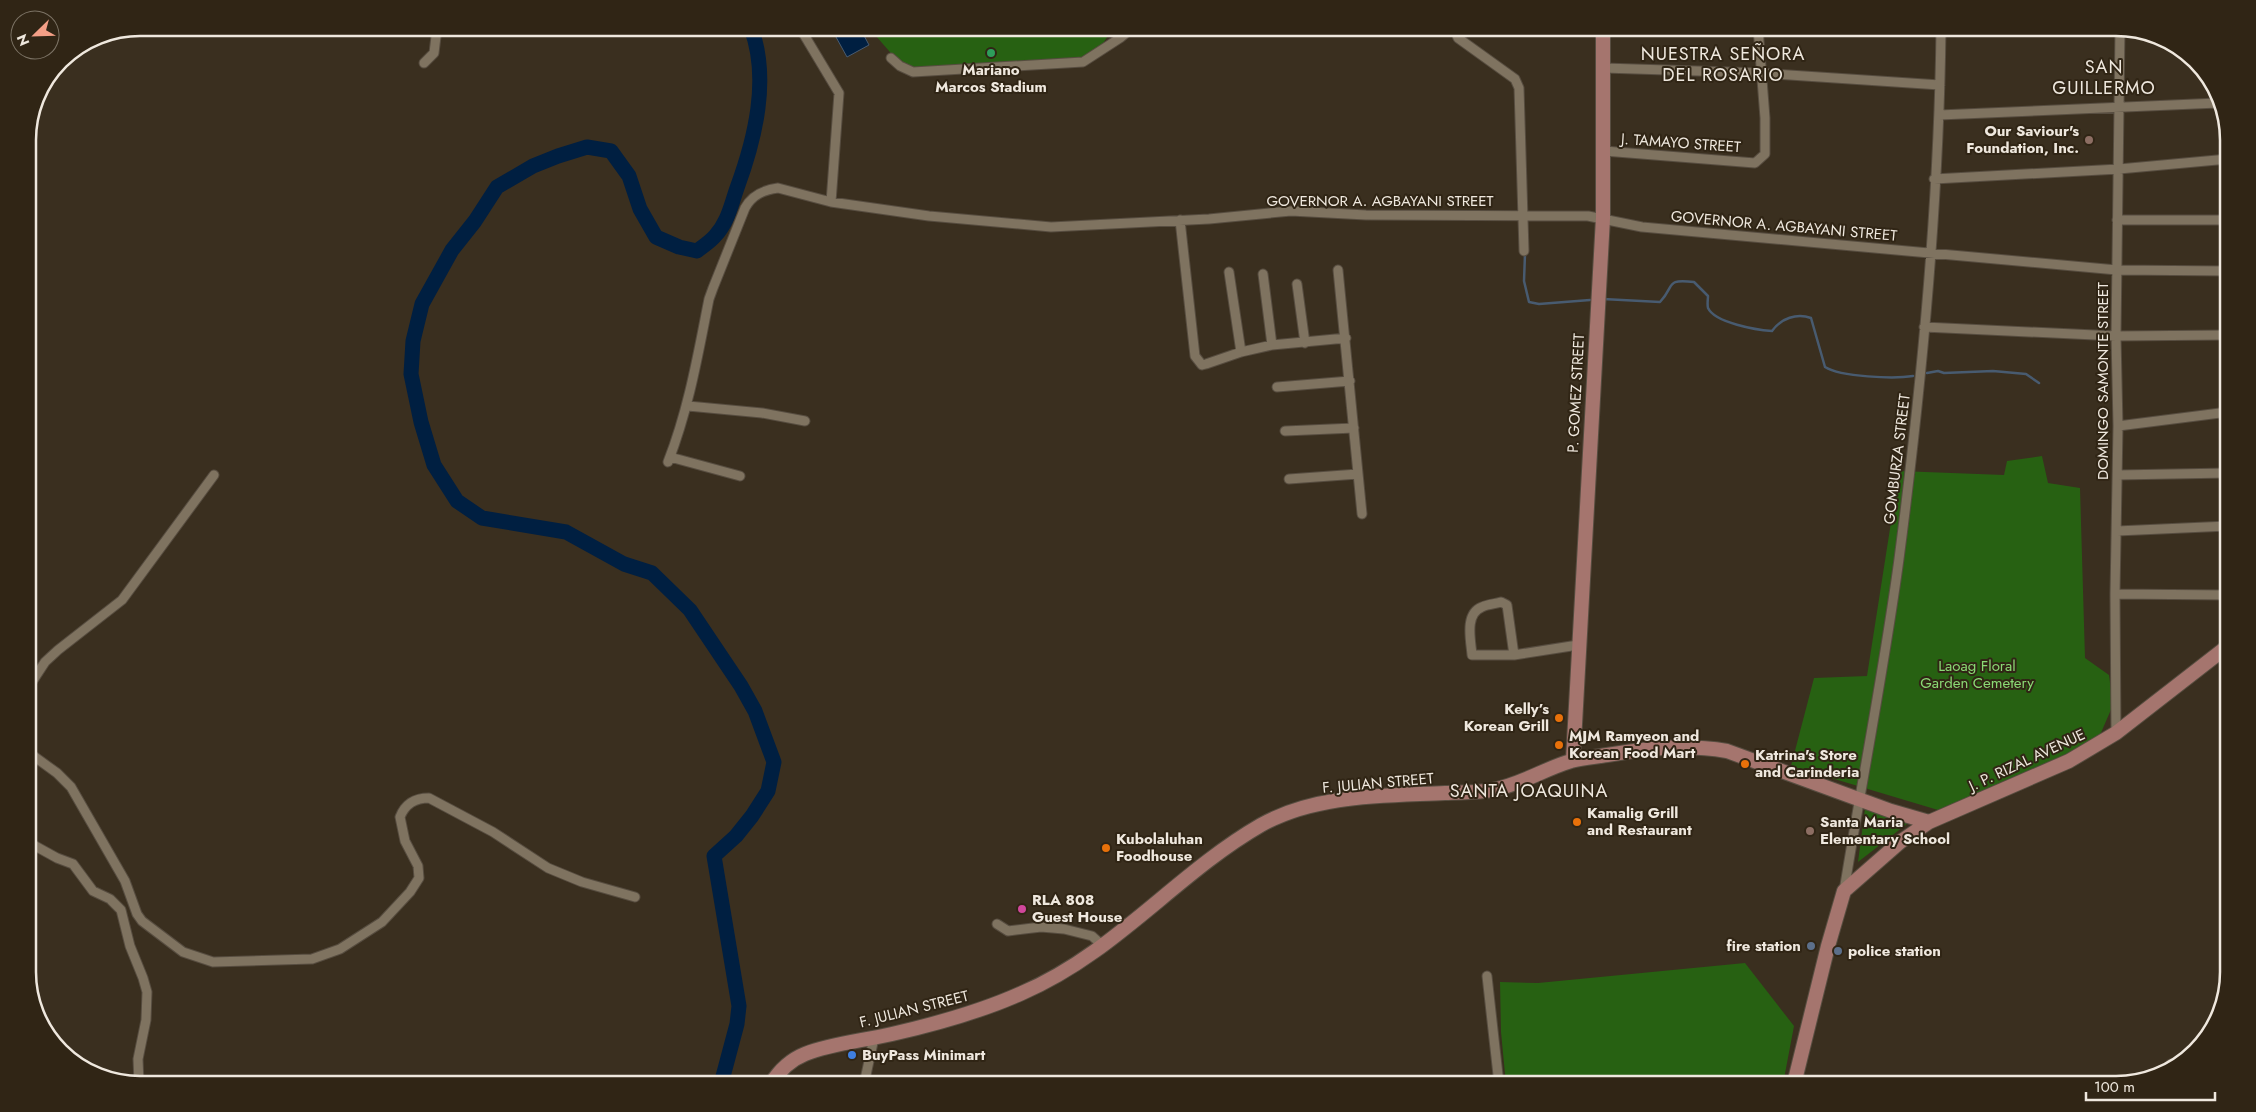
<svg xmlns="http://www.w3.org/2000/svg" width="2256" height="1112" font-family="Jost,sans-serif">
  <rect width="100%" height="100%" fill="#3a2f1f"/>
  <path fill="#276112" d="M869 28H1113L1100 48 1082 58 918 69 896 59Z
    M2042 456 2048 483 2080 488 2085 658 2109 675 2113 705 2100 735 2064 755 1938 810 1791 766 1814 678 1867 676 1899 471 2004 475 2007 461Z
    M1865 809 1912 820 1858 862Z
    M1745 963 1794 1026 1783 1084H1506L1501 1032 1500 982 1538 983Z"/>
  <path fill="#001f41" stroke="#485b70" d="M831 28H860L869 45 847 57Z"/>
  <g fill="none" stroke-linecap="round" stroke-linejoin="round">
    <path stroke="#485b70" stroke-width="2.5" d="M1525 254 1524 281 1529 302 1539 304 1590 300
      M1603 299 1660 302C1676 285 1664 279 1694 282L1708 296C1708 299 1707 304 1708 308 1715 323 1757 330 1772 331 1781 318 1797 313 1811 318L1825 367C1841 377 1894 379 1913 376
      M1927 373 1938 371 1944 373 1993 371 2026 374 2039 383"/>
    <path stroke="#001f41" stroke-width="15" d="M721 1084 737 1024 739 1006 714 856 736 836 752 816 768 791 774 762 755 711 741 686 690 610 652 573 624 564 566 532 482 518 457 501 434 465 421 422 411 374 413 341 422 304 452 250 475 221 497 187 533 166 558 156 587 147 611 151 629 176 640 209 656 237 679 247 697 251C703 246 710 242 715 236 728 222 731 205 737 188 755 139 770 79 751 28"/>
    <g stroke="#574d40" stroke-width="11">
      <path id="street" d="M800 28 839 93 831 202
        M1454 28 1458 38 1515 79 1519 88 1524 251
        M2056 28 2134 32
        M891 58 900 66 913 72 1083 62 1120 38 1132 28
        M424 63 434 53 437 28
        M1604 68 1760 73 1940 85
        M1939 115 2218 103
        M1604 151 1755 163 1765 154V118L1758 28
        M1934 179 2119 169 2228 159
        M1180 220 1195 356 1202 365 1206 364 1241 352 1272 345 1346 338
        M2117 220H2228
        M1338 270 1362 514
        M1229 272 1241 352
        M1263 274 1272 345
        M1297 284 1305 343
        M1924 327 2116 336 2228 335
        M1277 387 1350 381
        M688 406 762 413 805 421
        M2118 426 2228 412
        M1285 431 1354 428
        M670 457 740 476
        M668 462C689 408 698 354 709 299L713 288 745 208C752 195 763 190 778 188L831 202 929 216 1051 227 1209 219 1291 211 1366 215 1588 216 1642 227 2117 270 2228 271
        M2117 475 2228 473
        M1289 479 1358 474
        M2117 531 2228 526
        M2115 594 2228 595
        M1514 655 1507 605 1501 602C1495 604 1488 604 1482 607 1464 614 1471 641 1472 655H1514L1578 645
        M28 688 45 662 58 650 122 600 214 475
        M2116 733 2115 594 2118 426 2116 336 2120 29
        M28 752 57 773 71 787 125 881 137 914 142 921 183 952 213 962 312 959 340 949 382 922 410 892 419 878 418 866 405 841 400 817C405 804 415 798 429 798L493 832 548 868 582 882 635 897
        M28 842 57 858 73 864 93 891 110 899 121 910 130 946 143 978 147 992 146 1020 138 1059 139 1084
        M1844 891C1862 780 1884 670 1899 559 1922 383 1939 205 1941 28
        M997 924 1008 931 1041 927 1064 929 1092 936 1103 946
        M1487 976 1499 1084
        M2165 1070 2171 1064 2180 1063
        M864 1084 874 1038"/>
    </g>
    <g stroke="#574d40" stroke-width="16">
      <path id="secondary" d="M1573 760 1603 218V28
        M771 1084C779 1071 790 1060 805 1054 833 1043 863 1041 892 1034 936 1024 980 1012 1022 993 1115 953 1176 874 1261 825 1316 794 1385 796 1445 793 1461 792 1477 793 1492 790 1520 785 1544 769 1571 761 1583 758 1595 757 1607 755 1649 748 1685 744 1727 751L1891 811 1929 822
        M1794 1084 1828 946 1844 891 1900 842 1929 822 2069 761 2116 733 2228 646"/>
    </g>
    <use href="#street" stroke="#7f7360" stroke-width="9"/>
    <use href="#secondary" stroke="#a5756e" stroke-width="14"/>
  </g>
  <circle fill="#2e9e5b" stroke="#302515" stroke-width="2" cx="991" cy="53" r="5"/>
  <g fill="#8d6e63" stroke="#302515" stroke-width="2">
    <circle cx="2089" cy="140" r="5"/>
    <circle cx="1810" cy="831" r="5"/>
  </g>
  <g fill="#e8710a" stroke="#302515" stroke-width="2">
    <circle cx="1559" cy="718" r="5"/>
    <circle cx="1559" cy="745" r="5"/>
    <circle cx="1745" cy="764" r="5"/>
    <circle cx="1577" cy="822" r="5"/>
    <circle cx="1106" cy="848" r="5"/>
  </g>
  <circle fill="#d1479c" stroke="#302515" stroke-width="2" cx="1022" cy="909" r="5"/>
  <g fill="#5c6f8a" stroke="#302515" stroke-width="2">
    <circle cx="1811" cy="946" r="5"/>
    <circle cx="1838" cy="951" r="5"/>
  </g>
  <circle fill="#3f7fe0" stroke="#302515" stroke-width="2" cx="852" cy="1055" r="5"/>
  <g text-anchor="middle" stroke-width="4" stroke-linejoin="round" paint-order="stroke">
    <g font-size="15" font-weight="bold" fill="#efe8de" stroke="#302515" text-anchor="start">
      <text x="991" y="75" text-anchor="middle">Mariano<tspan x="991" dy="17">Marcos Stadium</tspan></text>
      <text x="2079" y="136" text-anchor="end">Our Saviour's<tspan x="2079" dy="17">Foundation, Inc.</tspan></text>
      <text x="1549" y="714" text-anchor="end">Kelly’s<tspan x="1549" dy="17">Korean Grill</tspan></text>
      <text x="1569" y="741">MJM Ramyeon and<tspan x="1569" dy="17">Korean Food Mart</tspan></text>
      <text x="1755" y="760">Katrina's Store<tspan x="1755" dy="17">and Carinderia</tspan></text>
      <text x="1587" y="818">Kamalig Grill<tspan x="1587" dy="17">and Restaurant</tspan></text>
      <text x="1820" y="827">Santa Maria<tspan x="1820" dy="17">Elementary School</tspan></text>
      <text x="1116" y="844">Kubolaluhan<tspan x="1116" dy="17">Foodhouse</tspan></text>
      <text x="1032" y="905">RLA 808<tspan x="1032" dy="17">Guest House</tspan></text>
      <text x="1801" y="951" text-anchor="end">fire station</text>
      <text x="1848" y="956">police station</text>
      <text x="862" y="1060">BuyPass Minimart</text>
    </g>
    <g font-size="15" fill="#efe8de" stroke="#302515">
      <text transform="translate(1681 143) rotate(4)" y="5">J. TAMAYO STREET</text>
      <text x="1380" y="206">GOVERNOR A. AGBAYANI STREET</text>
      <text transform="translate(1784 226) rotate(5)" y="5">GOVERNOR A. AGBAYANI STREET</text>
      <text transform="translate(2103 381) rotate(-90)" y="5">DOMINGO SAMONTE STREET</text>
      <text transform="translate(1576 393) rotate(-87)" y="5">P. GOMEZ STREET</text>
      <text transform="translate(1897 459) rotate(-83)" y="5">GOMBURZA STREET</text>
      <text transform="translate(2027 760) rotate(-25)" y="5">J. P. RIZAL AVENUE</text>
      <text transform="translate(1378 783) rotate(-5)" y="5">F. JULIAN STREET</text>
      <text transform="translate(914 1009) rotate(-14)" y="5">F. JULIAN STREET</text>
    </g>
    <g font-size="15" fill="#8ad974" stroke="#302515">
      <text x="1977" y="671">Laoag Floral<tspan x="1977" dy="17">Garden Cemetery</tspan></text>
    </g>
    <g font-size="18" letter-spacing="1" fill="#efe8de" stroke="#302515">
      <text x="1723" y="60">NUESTRA SEÑORA<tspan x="1723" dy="21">DEL ROSARIO</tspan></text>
      <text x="2104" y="73">SAN<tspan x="2104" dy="21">GUILLERMO</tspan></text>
      <text x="1529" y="797">SANTA JOAQUINA</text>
    </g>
  </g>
  <path d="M0 0H2256V1112H0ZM140 36H2116A104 104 0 0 1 2220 140V972A104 104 0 0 1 2116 1076H140A104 104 0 0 1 36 972V140A104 104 0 0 1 140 36Z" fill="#302515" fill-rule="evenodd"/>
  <path fill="none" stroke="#efe8de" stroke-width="2.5" d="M140 36H2116A104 104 0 0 1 2220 140V972A104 104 0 0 1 2116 1076H140A104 104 0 0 1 36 972V140A104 104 0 0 1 140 36Z"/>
  <g transform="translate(35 35) rotate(247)"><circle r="24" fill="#302515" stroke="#7c7365"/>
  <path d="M0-4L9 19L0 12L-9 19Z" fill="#f49f86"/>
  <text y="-8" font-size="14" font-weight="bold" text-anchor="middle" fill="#efe8de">N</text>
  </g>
  <path d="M2086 1092v8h129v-8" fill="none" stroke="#efe8de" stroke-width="2.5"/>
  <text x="2094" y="1092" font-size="15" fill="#efe8de" stroke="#302515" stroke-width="4" paint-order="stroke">100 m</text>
</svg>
